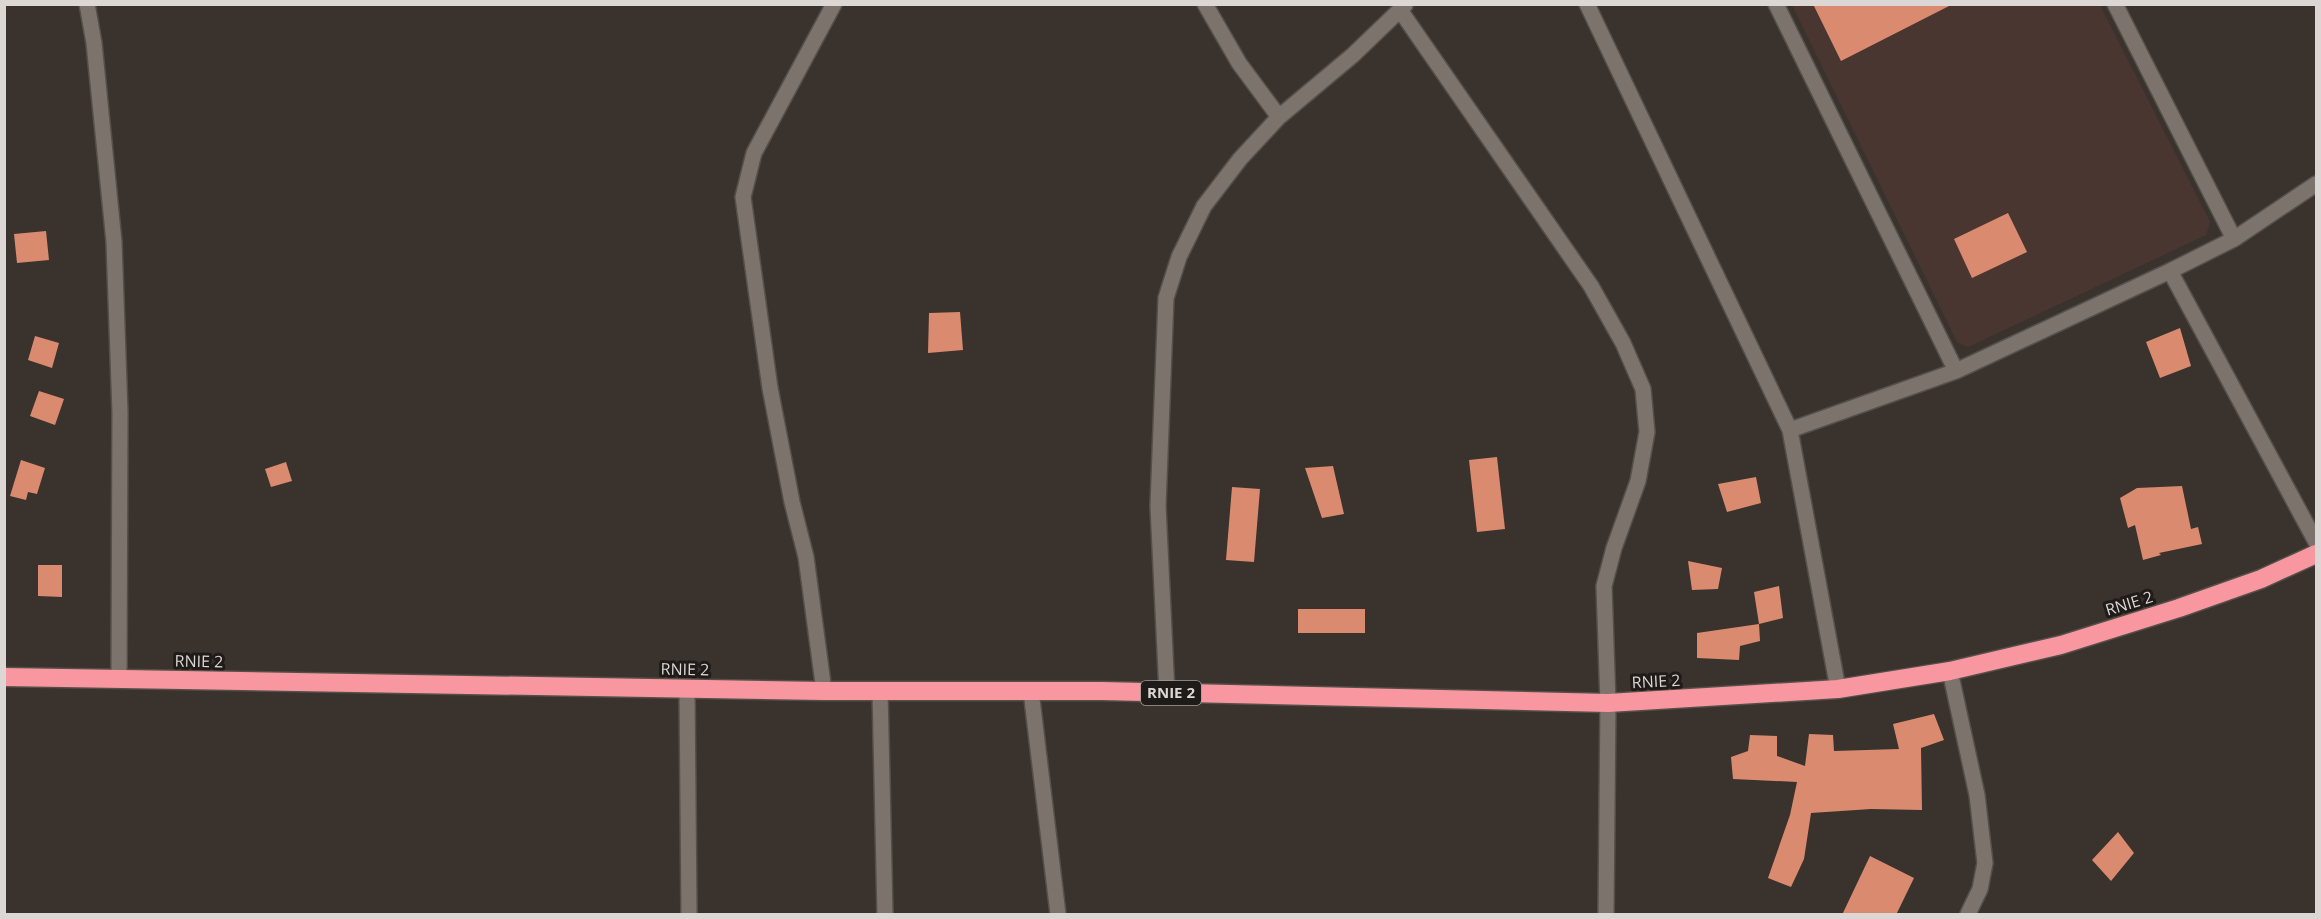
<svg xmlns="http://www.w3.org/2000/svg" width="2321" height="919" font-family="'Open Sans',sans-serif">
  <rect width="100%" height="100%" fill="#3a322d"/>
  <path fill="#4a3631" d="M1792 5H2100L2210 222 2206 235 1968 347 1957 342Z"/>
  <path fill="#da8b6f" d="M1813 4H1953L1841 61Z
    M2008 213 2027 252 1972 278 1954 239Z
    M46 231 49 260 17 263 14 234Z
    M960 312 963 350 928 353 929 313Z
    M2180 328 2191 366 2160 378 2146 342Z
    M35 336 59 343 52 368 28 360Z
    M39 391 64 399 55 425 30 416Z
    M1497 457 1505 529 1477 532 1469 460Z
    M21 460 45 468 37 494 28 492 26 500 10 496Z
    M286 462 292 481 271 487 265 469Z
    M1333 466 1344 514 1322 518 1305 468Z
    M1756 477 1761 503 1727 512 1718 484Z
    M2182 486 2191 529 2198 527 2202 544 2159 553 2161 555 2143 560 2135 525 2128 528 2120 498 2137 488Z
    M1232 487 1260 489 1254 562 1226 560Z
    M1688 561 1722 568 1718 589 1692 590Z
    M38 565H62V597L38 596Z
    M1779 586 1783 618 1759 624 1754 592Z
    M1298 609H1365V633H1298Z
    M1759 624 1760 641 1740 646 1739 660 1697 658V633Z
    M1934 714 1944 740 1921 748 1922 810 1871 809 1811 813 1804 859 1791 887 1768 878 1790 815 1797 782 1733 779 1731 757 1748 751 1750 735 1777 736V756L1805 766 1809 734 1833 735 1834 751 1899 749 1893 724Z
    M2118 832 2134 853 2111 881 2092 860Z
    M1870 856 1914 878 1896 915H1842Z"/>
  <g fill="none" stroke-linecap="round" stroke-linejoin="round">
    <g stroke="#554f4a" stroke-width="18">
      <path id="street" d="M87 4 94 43 114 242 120 412 119 679
        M1205 4 1239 63 1279 117
        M1587 4 1790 430 1838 689
        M1776 4 1956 371
        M2115 4 2234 239
        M1400 10 1591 286 1623 343 1643 389 1647 432 1638 481 1614 548 1604 586 1608 703 1606 914
        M2170 271 2316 542
        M1790 430 1956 371 2170 271 2234 239 2316 184
        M1950 671 1977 795 1985 863 1980 889 1968 914
        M687 688 689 914
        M824 691 806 557 792 502 770 388 743 197 754 153 834 4
        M880 691 885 914
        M1031 691 1058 914
        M1167 693 1158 506 1166 298 1179 257 1204 206 1240 159 1279 117 1353 55 1405 5"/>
    </g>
    <g stroke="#554f4a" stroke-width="21">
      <path id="highway" d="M4 677 824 691H1102L1608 703 1838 689 1950 671 2061 645 2179 608 2261 579 2316 554"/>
    </g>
    <use href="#street" stroke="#7c736d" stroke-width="15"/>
    <use href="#highway" stroke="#f8979f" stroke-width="18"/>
  </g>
  <g text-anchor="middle" stroke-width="6" stroke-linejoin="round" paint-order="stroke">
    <rect fill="#1f1b19" stroke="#a39f9c" stroke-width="1.5" x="1141" y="681" width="60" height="24" rx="4.5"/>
    <g font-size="15" font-weight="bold" fill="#dcd7d4">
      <text x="1171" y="698">RNIE 2</text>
    </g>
    <g font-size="16" fill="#dcd7d4" stroke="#1f1b19">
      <text transform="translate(2129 603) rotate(-17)" y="6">RNIE 2</text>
      <text transform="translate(199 661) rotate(1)" y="6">RNIE 2</text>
      <text transform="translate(685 669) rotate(1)" y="6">RNIE 2</text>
      <text transform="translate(1656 681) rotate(-3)" y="6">RNIE 2</text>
    </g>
  </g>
  <rect width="2321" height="919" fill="none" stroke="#dcd7d4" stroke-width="12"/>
</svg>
